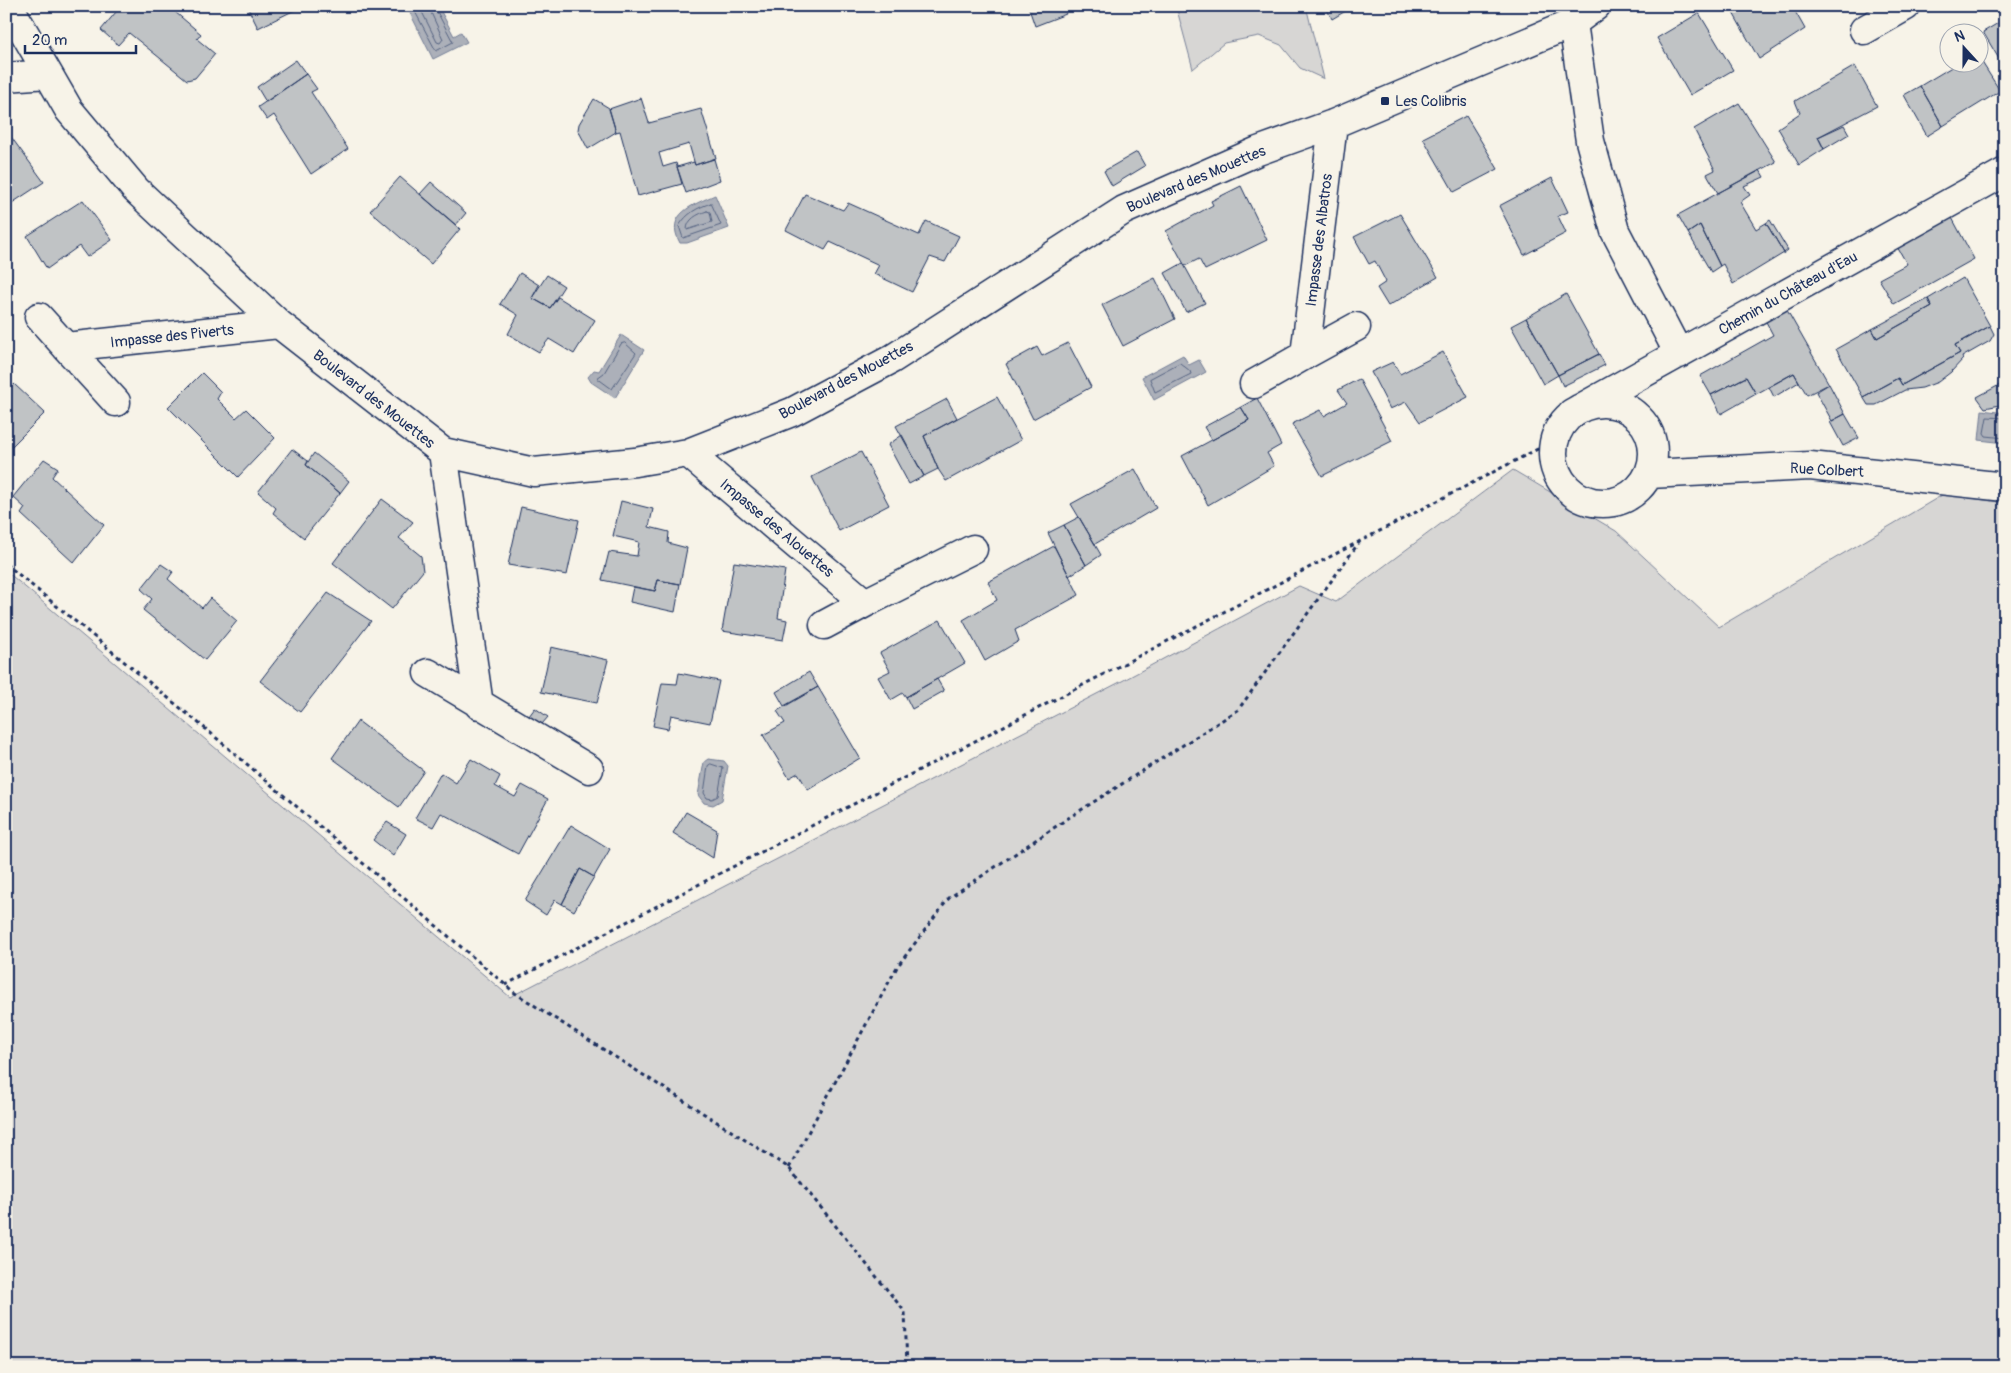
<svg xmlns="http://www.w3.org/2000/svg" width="2011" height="1373" font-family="Pangolin,sans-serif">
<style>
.green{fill:#d7d6d4;stroke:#798299}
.water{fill:#acb0b9;stroke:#727c95}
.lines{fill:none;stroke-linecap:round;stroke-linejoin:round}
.shore{stroke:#556382;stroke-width:1}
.building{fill:#c0c3c5;stroke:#1b2f5e}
.minor-casing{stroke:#1b2f5e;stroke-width:31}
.path{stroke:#1b2f5e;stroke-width:3;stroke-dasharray:4 4;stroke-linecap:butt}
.minor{stroke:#f7f3e8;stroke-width:28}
.poi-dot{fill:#1b2f5e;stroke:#f7f3e8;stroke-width:2}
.labels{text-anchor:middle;stroke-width:5;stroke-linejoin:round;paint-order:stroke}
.poi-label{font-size:15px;fill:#1b2f5e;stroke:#f7f3e8;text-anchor:start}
.street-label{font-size:15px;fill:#1b2f5e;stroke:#f7f3e8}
</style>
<rect width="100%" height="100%" fill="#f7f3e8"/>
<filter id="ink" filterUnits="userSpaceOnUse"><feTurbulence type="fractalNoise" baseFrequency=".02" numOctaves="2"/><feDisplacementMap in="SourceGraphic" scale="10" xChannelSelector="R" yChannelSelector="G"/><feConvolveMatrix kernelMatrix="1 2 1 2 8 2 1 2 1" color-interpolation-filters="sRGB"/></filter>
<g filter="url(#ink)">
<path class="green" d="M1176,6h130l18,73 -24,-11 -19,-23 -22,-9 -35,7 -31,26z
M1513,470l103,61 103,96 225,-133 61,9v864h-1999v-796l504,426 612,-316 177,-95 37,16z"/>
<path class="water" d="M438,6l16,30 7,-4 6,10 -34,17 -26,-52z
M715,195l14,33 -42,15h-7c-16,-29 13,-38 35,-48z
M621,335l23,15 -29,48 -24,-16 -3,-5 6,-7 5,1z
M1183,355l6,10 10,-5 7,12 -52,28 -12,-23z
M1982,410l23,3v30l-26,-3z
M708,759l16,2 4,5 -6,34 -9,5 -9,-2 -6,-8 6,-33z"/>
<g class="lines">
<path class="shore" d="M412,6l24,45 17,-9 -19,-36
M419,6l18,36 3,1 3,-4 -15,-33
M711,203l10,22 -38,13 -4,-12c8,-13 18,-18 32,-23z
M707,211l3,1 2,10 -25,8c0,-11 11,-16 20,-19z
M625,343l11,10 -24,36 -15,-11 7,-5 17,-29z
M1180,363l10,8 1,3 -36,18 -5,-13z
M2005,418l-18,-1 -3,16 2,3 19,2
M711,764l12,4 -5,28 -6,3 -5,-1 -3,-5 4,-27z"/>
</g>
<path class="building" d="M121,6h47l33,28 -4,5 18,15 -20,24 -8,2 -58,-47 -11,12 -17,-15z
M247,6h56l-45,22z
M1028,6h34l4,8 -31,12z
M1325,6h29l-22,13z
M1741,6h51l13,23 -46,30 -27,-48z
M1699,13l34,57 -43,25 -33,-57z
M2005,19v50l-22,-37z
M1978,56l22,35 -57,35 -23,-40 40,-24h18z
M296,60l10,14 -40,28 -9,-15z
M1855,66l22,40 -59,31 6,12 -25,16 -21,-37 22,-15 -5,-12z
M306,74l11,15 -6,3 37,57 -37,25 -37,-59 -7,5 -9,-13z
M1920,86l23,40 -16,10 -23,-41z
M641,98l8,25 52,-14 15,49 -21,7 -6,-21 -30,9 4,14 13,-4 6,21 -44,12 -18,-65 -4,1 -7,-23z
M594,99l15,9 7,24 -28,17 -10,-19 1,-6z
M1739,103l37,59 -58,31 -11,-19 8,-4 -21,-41z
M1466,116l32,53 -44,23 -31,-54z
M1844,125l5,9 -25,15 -6,-12z
M6,130l38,52 -38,25z
M1137,152l8,14 -33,20 -8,-15z
M714,159l6,21 -34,13 -9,-26 17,-5 1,3z
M1760,170l4,7 -20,9 6,9 -10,7 16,27 10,-6 18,30 -51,31 -10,-20 -3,2 -20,-41 -12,8 -10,-18z
M400,177l60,52 -29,35 -61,-53z
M1552,178l16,34 -10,4 8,17 -42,22 -25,-49z
M431,182l35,31 -10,12 -36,-31z
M1241,186l26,54 -62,30 -6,-11 -14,7 -19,-35 47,-26 -2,-4z
M805,194l38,16 5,-7 71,32 7,-14 33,15 -14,26 -15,-5 -18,35 -38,-18 5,-9 -49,-23 -5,8 -39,-20z
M83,200l29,40 -25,17 -8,-11 -32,23 -20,-33z
M1400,214l38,63 -50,29 -11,-18 9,-6 -11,-21 -6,3 -15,-27z
M1950,214l24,45 -80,45 -15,-25 28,-15 -11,-19z
M1770,220l18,30 -4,3 -18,-30z
M1700,225l20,41 -9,6 -23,-39z
M1183,263l22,40 -19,9 -21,-39z
M520,273l19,12 -7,13 18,10 8,-11 37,23 -21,34 -25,-15 -10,13 -31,-18 10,-19 -18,-11z
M547,275l17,11 -14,22 -18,-10z
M1155,278l20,41 -52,27 -21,-41z
M1963,278l27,48 -35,19 5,8 -58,32 -4,-7 -35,19 -27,-48 36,-20 5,9 55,-31 -4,-8z
M1566,294l33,60 -41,21 -32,-57z
M1928,299l4,8 -55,31 -5,-9z
M1784,305l45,79 -22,11 -13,-22 -38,21 -10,-17 -35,18 -11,-19 73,-41 -10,-19z
M1526,318l32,57 -15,9 -32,-58z
M1990,326l4,8 -4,7 -28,16 1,2 -12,13 -13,10 -16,6 -17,2 -29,15h-8l-5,-8 35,-19 4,7 58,-32 -5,-8z
M1068,343l23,44 -58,32 -27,-55 31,-17 5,9z
M1443,352l25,45 -48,25 -14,-20 -16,7 -19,-37 22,-10 7,12z
M1599,354l6,11 -42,21 -5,-11z
M202,373l19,19 -4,7 19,19 10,-9 29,29 -37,39 -70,-70z
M1794,373l5,9 -25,15 -5,-10z
M1746,377l10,17 -35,20 -10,-19z
M1359,379l33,62 -70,35 -30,-52 28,-14 4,6 23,-13 -9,-13z
M2005,382v22l-20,4 -8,-11z
M14,384l31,29 -39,39v-59z
M1829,384l16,30 -13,7 -16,-29z
M997,397l24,43 -75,41 -8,-12 -14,-33z
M1257,398l24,47 -14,8 7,13 -66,39 -26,-49 67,-36 -8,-13z
M947,399l10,19 -33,18 14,33 -14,7 -28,-50z
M1241,407l8,13 -37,20 -8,-13z
M1845,414l14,24 -16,8 -13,-24z
M902,435l22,41 -15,8 -21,-39z
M292,449l16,12 -2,4 34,28 -36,45 -31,-25 3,-5 -18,-16z
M861,452l28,53 -50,26 -27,-54z
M314,453l35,28 -9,12 -34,-28z
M44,459l14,9 -6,9 52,48 -30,38 -53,-49 4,-6 -12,-11z
M1135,469l21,39 -61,36 -24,-40z
M382,499l31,23 -14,16 22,18 2,15 -31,38 -59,-46z
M621,501l32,8 -4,18 20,5 -1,11 19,5 -7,36 -22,-4 -3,11 -53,-11 7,-28 28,4 2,-14 -26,-6z
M521,507l58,13 -12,55 -59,-10z
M1079,517l22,38 -15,10 -22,-40z
M1064,525l22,40 -17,11 -21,-43z
M1054,546l25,49 -64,35 4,11 -34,20 -22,-41 34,-20 -9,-18z
M734,562l51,8 -7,48 9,2 -4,20 -61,-9z
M161,564l12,8 -5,7 34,29 8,-10 27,23 -32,39 -62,-50 9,-11 -11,-10z
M658,580l22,4 -5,28 -45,-10 3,-15 22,4z
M328,593l43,28 -71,91 -40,-31z
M940,620l25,43 -59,34 -3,-4 -12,7 -13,-23 12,-6 -10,-18z
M551,647l57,13 -11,43 -56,-11z
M809,672l9,15 -34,19 -8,-14z
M679,673l40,8 -9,42 -39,-8 -3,14 -15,-3 9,-43 15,1z
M937,679l7,12 -32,18 -6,-12z
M818,687l42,71 -52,32 -10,-17 -9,5 -26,-43 22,-12 -8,-12z
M535,708l13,9 -6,7 -13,-8z
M358,721l66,50 -25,36 -67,-49z
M471,759l29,17 -5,10 20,11 7,-12 26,14 -30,55 -77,-41 -8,14 -18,-9 26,-45 15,10z
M686,812l31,18 -4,28 -40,-25z
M387,822l19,12 -13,22 -20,-16z
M571,825l39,24 -16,28 -14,-8 -18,35 -7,-4 -9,15 -21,-14z
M580,869l14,8 -20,34 -12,-7z"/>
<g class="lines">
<defs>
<path id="minor" d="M9,6l60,104 67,80 143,134 164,128 91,20 101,-10 53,-9 104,-41 100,-53 232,-149 134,-59 75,-27 240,-101 23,-17
M1573,23l17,118 25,90 64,123
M1864,30l42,-24
M6,77l42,-3
M39,317l27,30 213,-23
M66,347l50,55
M1305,355l51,-28
M1254,384l51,-29 28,-231
M1553 453a50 50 0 1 1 100 0a50 50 0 1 1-100 0Z
M1572,413l433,-241
M443,452l36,253
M688,453l177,150 108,-54
M1649,474l161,-8 195,21
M824,625l41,-22
M428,673l161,96"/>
</defs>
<use href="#minor" class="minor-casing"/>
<path class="path" d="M6,564l201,166 308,263 274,175 116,144 2,55
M505,985l1050,-545
M789,1168l108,-201 52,-69 121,-81 168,-107 122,-169"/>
<use href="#minor" class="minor"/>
</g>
</g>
<rect class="poi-dot" x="1380" y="96" width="10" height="10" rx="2.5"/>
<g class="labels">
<g class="poi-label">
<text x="1395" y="106">Les Colibris</text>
</g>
<g class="street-label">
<text transform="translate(1196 179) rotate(-23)" y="5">Boulevard des Mouettes</text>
<text transform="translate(1319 240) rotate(-83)" y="5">Impasse des Albatros</text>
<text transform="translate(1788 293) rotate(-29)" y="5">Chemin du Château d'Eau</text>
<text transform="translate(172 336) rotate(-6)" y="5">Impasse des Piverts</text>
<text transform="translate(846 380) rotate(-28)" y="5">Boulevard des Mouettes</text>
<text transform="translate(374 399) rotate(38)" y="5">Boulevard des Mouettes</text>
<text transform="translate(1827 470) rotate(3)" y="5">Rue Colbert</text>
<text transform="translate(777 528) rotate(40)" y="5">Impasse des Alouettes</text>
</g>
</g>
<rect width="2011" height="1373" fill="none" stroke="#f7f3e8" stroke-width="25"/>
<rect x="12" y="12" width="1986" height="1348" fill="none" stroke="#1b2f5e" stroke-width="2" filter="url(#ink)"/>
<g transform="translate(1964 48) rotate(339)"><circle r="24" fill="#f7f3e8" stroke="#9fa5b1"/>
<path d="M0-4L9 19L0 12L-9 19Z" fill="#1b2f5e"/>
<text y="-8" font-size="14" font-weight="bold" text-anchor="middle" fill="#1b2f5e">N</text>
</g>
<path d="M25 45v8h111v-8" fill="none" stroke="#1b2f5e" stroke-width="2.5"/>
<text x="32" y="45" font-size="15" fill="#1b2f5e" stroke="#f7f3e8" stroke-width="4" paint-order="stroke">20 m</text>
</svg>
